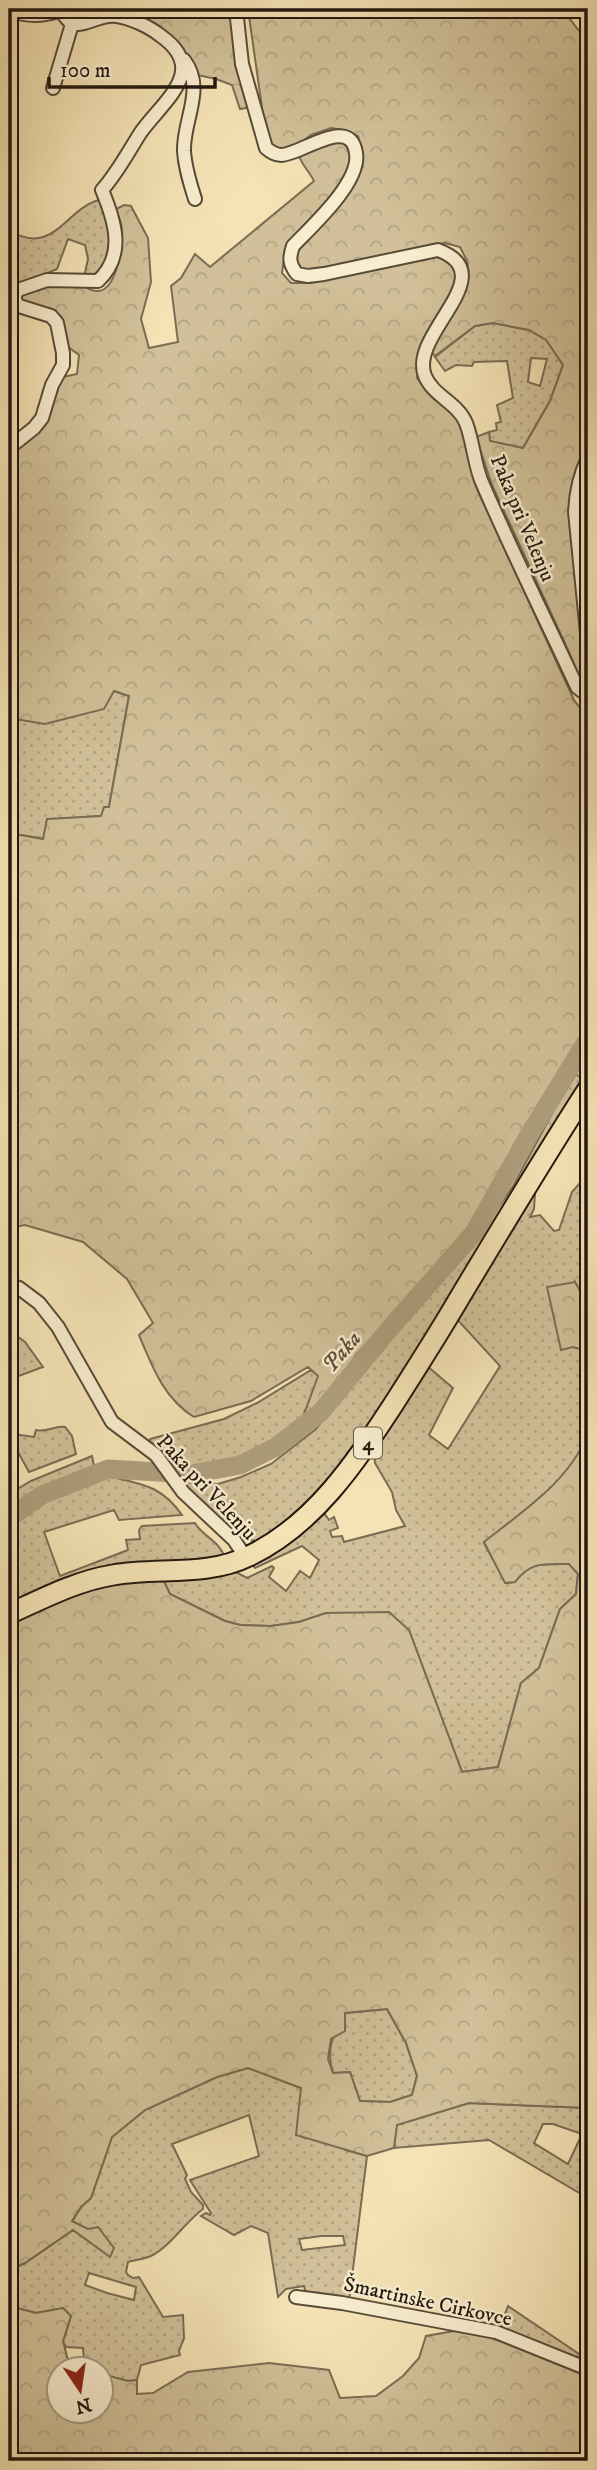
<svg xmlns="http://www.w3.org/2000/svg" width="597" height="2470" font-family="'IM FELL DW Pica',serif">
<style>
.grass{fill:url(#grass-dots);stroke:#7a6c54;stroke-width:2;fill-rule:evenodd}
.forest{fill:url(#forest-crowns);stroke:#7a6c54;stroke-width:2;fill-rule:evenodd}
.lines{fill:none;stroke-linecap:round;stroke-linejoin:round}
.river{stroke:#ae9e7d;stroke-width:19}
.minor-casing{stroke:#584b38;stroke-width:16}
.primary-casing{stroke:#23180f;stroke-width:23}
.minor{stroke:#f8edcf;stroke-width:12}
.primary{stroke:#f5e3b5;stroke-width:19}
.labels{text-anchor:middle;stroke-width:5;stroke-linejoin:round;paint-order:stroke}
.shield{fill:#f8edcf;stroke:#635849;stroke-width:2}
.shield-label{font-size:19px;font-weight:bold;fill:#23180f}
.street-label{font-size:21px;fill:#23180f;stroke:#f8edcf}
.water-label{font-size:23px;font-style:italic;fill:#5b4e3b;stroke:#f8edcf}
</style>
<defs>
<pattern id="grass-dots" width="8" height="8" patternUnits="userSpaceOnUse" patternTransform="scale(1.75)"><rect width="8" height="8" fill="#d1c099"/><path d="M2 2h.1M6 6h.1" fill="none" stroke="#b3a483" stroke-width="1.8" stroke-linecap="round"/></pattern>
<pattern id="forest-crowns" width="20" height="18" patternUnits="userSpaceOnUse" patternTransform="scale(1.75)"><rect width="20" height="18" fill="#d1c099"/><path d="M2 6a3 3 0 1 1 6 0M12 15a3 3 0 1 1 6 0" fill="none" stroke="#b3a483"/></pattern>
</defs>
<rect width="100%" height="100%" fill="#f5e3b5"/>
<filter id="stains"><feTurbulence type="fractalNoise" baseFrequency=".00286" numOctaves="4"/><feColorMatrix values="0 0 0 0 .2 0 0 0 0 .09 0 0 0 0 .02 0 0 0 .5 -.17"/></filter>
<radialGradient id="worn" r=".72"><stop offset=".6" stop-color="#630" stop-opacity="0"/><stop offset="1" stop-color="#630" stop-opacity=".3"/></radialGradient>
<path class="grass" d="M99,200c12,10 15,47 10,61 -2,5 -6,10 -9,15l-16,1 4,-18 -3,-14 -17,-6 -11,30 -33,14 -15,2v-55c44,28 56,-21 90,-30z
M493,323l36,7 18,10 16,25 -13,36 -27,47 -33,-7 -1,-9 8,-2 -1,-7 5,-1 -4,-17 16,-7 -6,-37 -33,1 -2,4 -16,-1 -11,6 -10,-14 40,-31zM531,358l16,1 -7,27 -12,-4z
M114,691l15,5 -20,111 -8,9 -54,4 -3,19 -35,-6v-115l36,5z
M574,1073l12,8 -222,359 -75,83 -28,18 -20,-1 -61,-58 38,2 23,-7 30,-13 45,-35 66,-86 94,-103 37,-54z
M588,1174v131l-13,-23 -2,65 15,3c0,25 4,60 0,83 -6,40 -74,84 -104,110l22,40 9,-1c16,-21 29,-18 54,-18l9,9 -2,21 -16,15 -21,59 -18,15 -23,84 -36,5 -53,-142 -83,-17 -27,9 -28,4 -31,-1 -15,-4 -55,-27 -9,-19 71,-5 15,8 25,-12 2,2 -5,9 17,14 14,-20 10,7 9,-18 -17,-14 -47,22 -3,-4 70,-54 7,10 5,-3 4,11 -8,3 2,6 10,-1 2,6 61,-16 -9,-16 -4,-18 -17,-29 -1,-12 52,-86 27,23 -24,47 19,14 52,-83 -46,-50 78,-124 3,2 -1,15 -4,8 10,-2 14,16 5,-1 13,-38z
M9,1330l16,12 18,25 -27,10 -7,-4z
M311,1370l8,6 -16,41 -18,18 -43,23 -29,6 -42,4 -13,-20 -8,-5v-4l74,-20 33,-16z
M9,1422l6,2 -2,10 21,3 2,-7c10,3 19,-5 29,-3l7,9 4,18 -47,18 -11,-20 -7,3 -2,-3z
M92,1456l2,10 -42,17 -43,27v-16l22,-13z
M108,1476c33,8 53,9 74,39l-63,5 -5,-10 -70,22 16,44 68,-26 -2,-10 14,-1 -1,-9 3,-4 53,-3c7,13 25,18 30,35l-216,43v-79l37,-24z
M387,2009l19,34 11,33 -5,19 -22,7 -30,-1 -10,-29 -17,1c-8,-24 1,-40 12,-60z
M248,2068l53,20 44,62 22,6 -18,145 -43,-6 -2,-9 -18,3 -8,8 -10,-64 -17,-7 -17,9 -33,-19 5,-3 4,2 1,-2 -21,-33 69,-24 -10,-41 -77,29 15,31 -2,4 6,13 12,13v4c-19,14 -32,37 -52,47 -7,3 -16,4 -23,6l-2,10 2,3 5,3 6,-1 24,40 20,-2 1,23 -5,13 1,4 -39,10 -4,15 -9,1 -25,-6 -1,-7h-7l-11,-8 -1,-12 -17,-1 -3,-5 8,-26 -8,-8 -27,5 -27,-7v-36l16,-7 48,-33 37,26 -22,-27 -16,-7 9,-15 10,-9 21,-61 33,-27 72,-33zM321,2236h22l2,9 -43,5 -3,-11zM89,2273l47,14 -2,13 -27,-7 -22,-8z
M469,2103l119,5v90l-99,-58 -95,8 2,-23zM543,2124h10l29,10 -14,30 -34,-21z
M508,2306l80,54v6l-89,-36z"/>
<path class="forest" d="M134,9h99l19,98 -12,2 -8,-24 -16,-6 -19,-4c-14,-33 -31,-43 -63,-58z
M248,9h314l25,32 1,411 -8,13 -2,125 9,94 -5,1 -13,-33 -77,-167 -16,-48 13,-5 1,9 33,7 27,-47 13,-36 -17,-25 -17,-10 -36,-7 -18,3 -40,30 -5,-5c13,-21 42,-59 38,-84 0,-7 -5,-13 -8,-20l-15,-4 -140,30 -14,-12c23,-40 86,-73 67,-125l-15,-6 -12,-2 -20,7 -18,14 -17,3 -9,-9z
M337,140c10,4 18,14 15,25 -4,19 -48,59 -61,77 -6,10 -8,20 -9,31l9,10h20l106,-26 24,-1 12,6 4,20 -36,69 -4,27 6,8 13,7 24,25 17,71 97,211 10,13 4,-1v316l-46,74 -44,84 -27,40 -24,31 -90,97 -47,65 -7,-2 15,-41 -10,-9 -57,34 -57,16c-30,-18 -42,-51 -55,-82l14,-12 -26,-44 -44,-37 -58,-17 -16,3v-395l34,6 4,-20 54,-3 3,-9h5l20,-111 -15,-5 -10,18 -59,15 -36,-6v-227l8,-11 -8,-16 7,-18 33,-44 14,-25 14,-3 2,-19 -11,-8 -7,-31 -37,-12 -3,-5v-7c13,-7 44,-10 59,-7 5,1 10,6 16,6 22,2 28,-52 25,-67 -1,-5 -4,-10 -5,-15l8,-4 7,1 17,32 3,44 -10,37 8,29 29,-6 -7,-56 10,-8 14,-24 15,13 104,-86c-5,-10 -12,-16 -15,-25z
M588,500v105l-9,-102z
M575,1282l13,23 -1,46 -14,-4 -12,3 -14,-63z
M588,1433v318l-6,17 6,24v316l-119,-5 -72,22 -3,23 -27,8 -71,-21 5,-47 -53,-20 -31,9 -72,33 -33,27 -21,61 -10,9 -9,14 16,8 10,-2 16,21 -4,9 -37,-27 -48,33 -16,7v-650l64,-28 88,-17 9,19 55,27 15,4 31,1 28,-4 27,-9 63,-1 20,18 53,142 36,-5 23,-84 18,-15 21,-59 16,-15 2,-20 -9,-10c-25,0 -38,-3 -54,18l-10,1 -21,-41c39,-31 86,-61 104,-109zM387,2009l19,34 11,33 -5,19 -22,7 -30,-1 -10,-29 -17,1 -5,-14 3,-20 14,-8v-18z
M9,2306l27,7 27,-5 8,8 -8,25 5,19h16l11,8h-35v42h42v-36l26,7 9,-1v14l16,-1 35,-21 81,-9 60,7 11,28 36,-2 27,-20 16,-18 7,-22 28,-5 39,3 95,39v88h-579z"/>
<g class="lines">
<path class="river" d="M9,1518l33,-23 66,-26 84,5 48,-9 36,-18 44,-34 71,-86 83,-94 55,-98 59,-96"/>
<defs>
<path id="minor" d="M236,9l6,55 24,84c5,4 9,7 15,7 20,0 69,-41 75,-2 5,29 -44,73 -63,93 -4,12 -4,18 4,28l11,2 16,-2 114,-24c67,25 -30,84 -13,126 8,20 33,27 41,47 7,18 8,39 15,57 30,70 64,138 96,207l5,4h6
M9,10c19,7 36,7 55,-1
M184,60c22,29 -1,59 0,91 1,17 6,32 11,48
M53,88l19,-64
M9,448l25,-20 8,-10 10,-33 11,-20v-12l-6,-30 -6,-7 -32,-10 -4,-5v-6l3,-5 29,-10 51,1c28,-26 17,-60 4,-91 16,-18 26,-38 39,-58 23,-32 68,-62 20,-96 -11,-9 -30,-18 -44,-20 -24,-4 -41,24 -56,-6
M588,458c-9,18 -12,35 -13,54l13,131
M9,1285l10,3 20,15 19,24 54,95 44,33 27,37 51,48 12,18
M296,2297l46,6 154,29 92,37"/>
<path id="primary" d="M9,1614c33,-15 67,-33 104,-39 44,-8 94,2 136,-19 65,-31 106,-93 144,-151 23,-36 46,-72 67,-108 42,-70 84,-140 128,-208"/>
</defs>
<use href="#minor" class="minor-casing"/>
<use href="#primary" class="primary-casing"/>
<use href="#minor" class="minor"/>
<use href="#primary" class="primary"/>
</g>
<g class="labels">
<rect class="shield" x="354" y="1427.5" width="28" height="31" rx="5"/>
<g class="shield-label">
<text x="368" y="1450">4</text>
</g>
<g class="street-label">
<text transform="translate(523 518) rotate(67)" y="7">Paka pri Velenju</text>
<text transform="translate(207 1487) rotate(47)" y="7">Paka pri Velenju</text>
<text transform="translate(428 2301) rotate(12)" y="7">Šmartinske Cirkovce</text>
</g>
<g class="water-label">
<text transform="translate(341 1351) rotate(-49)" y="8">Paka</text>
</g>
</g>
<rect width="597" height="2470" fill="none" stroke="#f5e3b5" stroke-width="35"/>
<rect x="10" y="10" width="576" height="2449" fill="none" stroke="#23180f" stroke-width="3.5"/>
<rect x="18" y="18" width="562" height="2435" fill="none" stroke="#23180f" stroke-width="2"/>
<g transform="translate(80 2390) rotate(167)"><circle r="33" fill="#f8edcf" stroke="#a39882" stroke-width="2"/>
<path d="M0-5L12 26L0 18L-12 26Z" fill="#8f2418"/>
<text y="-10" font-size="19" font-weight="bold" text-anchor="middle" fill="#23180f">N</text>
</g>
<path d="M49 77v10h166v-10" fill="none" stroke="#23180f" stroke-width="3.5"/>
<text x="60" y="77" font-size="21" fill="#23180f" stroke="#f8edcf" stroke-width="5" paint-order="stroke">100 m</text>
<rect width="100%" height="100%" filter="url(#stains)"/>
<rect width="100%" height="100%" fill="url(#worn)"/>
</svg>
